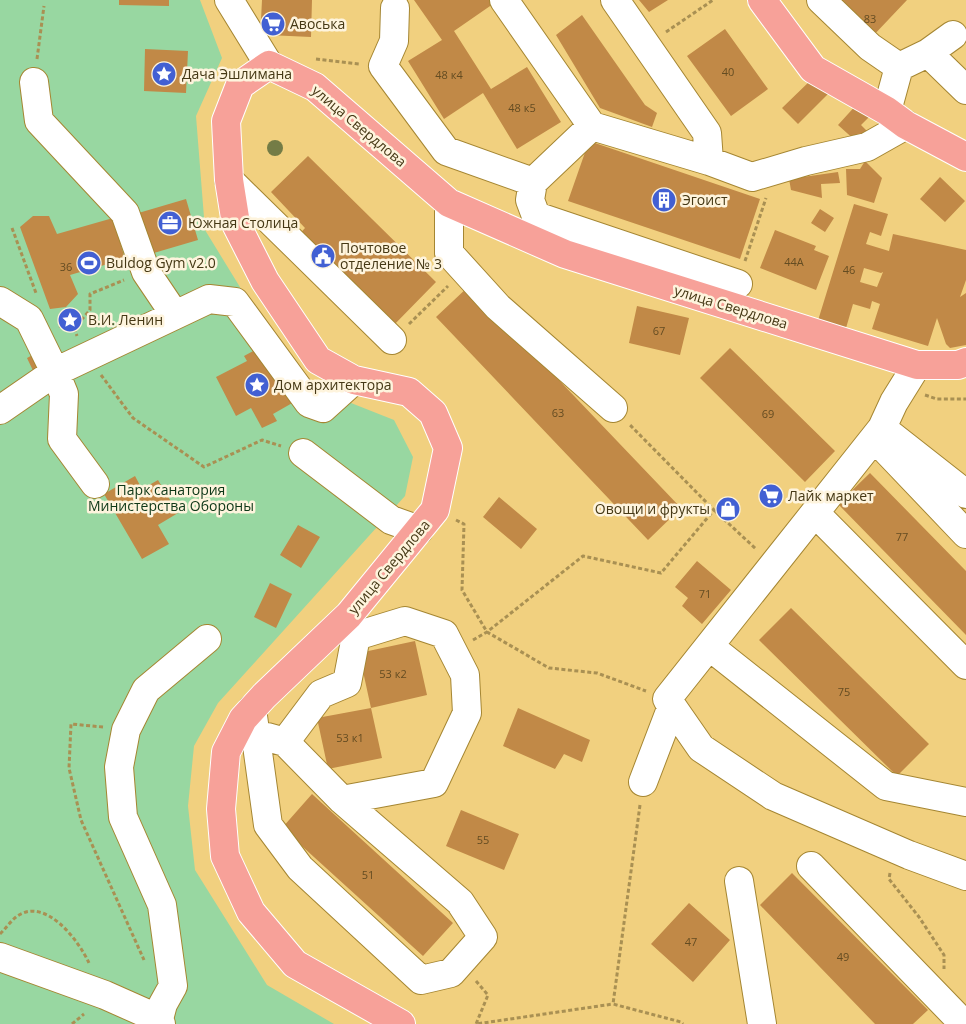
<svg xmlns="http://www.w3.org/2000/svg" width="966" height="1024" font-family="'Open Sans',sans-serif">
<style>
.green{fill:#98d7a1}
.building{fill:#c18947;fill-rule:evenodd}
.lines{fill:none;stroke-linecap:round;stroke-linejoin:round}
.minor-casing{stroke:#a58632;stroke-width:30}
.major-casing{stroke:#fff;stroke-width:30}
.path{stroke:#a99053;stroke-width:3;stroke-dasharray:4 2.5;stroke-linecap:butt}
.minor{stroke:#fff;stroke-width:28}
.major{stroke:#f7a199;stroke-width:28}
.tree{fill:#747c46}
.labels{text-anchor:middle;stroke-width:5;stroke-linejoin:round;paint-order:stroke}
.number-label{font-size:11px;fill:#644c22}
.poi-label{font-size:14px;fill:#453815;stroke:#fef4dd;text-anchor:start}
.street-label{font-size:14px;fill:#453815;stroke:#fef4dd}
.park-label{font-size:14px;fill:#0d3717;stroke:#fef4dd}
</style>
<rect width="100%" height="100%" fill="#f1d07f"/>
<path class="green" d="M0,0h200l22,58 -26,58 9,114 93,152 96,38 19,37 -8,39 -187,207 -24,43 -6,60 7,64 72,115 67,39h-334z"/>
<path class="building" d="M119,0h50v6l-50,-1z
M262,0h50l-1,37 -43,-2 -7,-15z
M414,0h76l3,4 -39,27 37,58 36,-22 34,55 -44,27 -34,-56 -39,26 -36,-58 34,-21z
M639,0h29l-19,12z
M830,0h77l-36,38z
M582,15l63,90 12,8 -5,14 -52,-19 -44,-73z
M725,29l43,60 -37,27 -44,-60z
M145,49l43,2 -2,42 -42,-2z
M813,78l15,16 -30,30 -16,-16z
M858,103l13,12 -10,10 6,6 -10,11 -19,-17z
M589,141l171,58 -20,60 -172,-58z
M308,156l128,126 -46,47 -95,-90 10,-11 -34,-36z
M865,161l17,17 -8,25 -27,-8 -1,-26h14z
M838,172l2,11 -19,1 1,14 -31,-8 -2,-11z
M940,177l25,24 -20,21 -25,-23z
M186,199l12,41 -51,15 -12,-41z
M854,204l34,10 -7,22 -11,-4 -4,12 23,7 4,-17 73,16v30l-6,17 6,-4v52l-16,3 -4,-4 -9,-26 -9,28 -56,-17 8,-25 -8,-3 -2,8 -17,-5 -9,31 -28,-8zM864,268l17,5 2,-1 -6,15 -17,-5z
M820,209l14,9 -9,14 -14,-9z
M33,216h16l8,18 56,-16 12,41 -55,16 8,19 -12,13 -16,2 -30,-82z
M775,230l41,16 -2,4 15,6 -13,34 -56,-22z
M469,286l212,222 -33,32 -212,-223z
M637,306l52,12 -9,37 -51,-12z
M264,345l30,57 -21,12 4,7 -15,7 -11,-20 -15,8 -20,-39 31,-16 -3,-5z
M730,348l105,103 -30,31 -105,-104z
M40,351l-3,28 -10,-21z
M870,473l96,98v64l-128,-131z
M135,476l7,13 16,-9 20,33 -20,12 11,19 -27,15 -38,-65z
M499,497l38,32 -16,20 -38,-32z
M298,525l22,12 -19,31 -21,-13z
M697,561l34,29 -29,34 -20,-18 6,-8 -13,-11z
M270,583l22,11 -16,34 -22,-11z
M791,608l138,136 -32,32 -138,-136z
M415,641l12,54 -56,13 -12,-55z
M371,708l11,50 -54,11 -11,-51z
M518,708l72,32 -8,22 -18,-8 -9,15 -52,-23z
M312,794l141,129 -30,33 -141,-128z
M461,810l58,24 -15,36 -58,-24z
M792,873l136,137 -15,14h-38l-115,-119z
M689,903l41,37 -37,42 -42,-38z"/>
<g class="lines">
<defs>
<path id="minor" d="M229,0l40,65
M504,0l88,126 117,35 43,16 54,-16 61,-14 39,-22
M615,0l92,133 2,28
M821,0l49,47 29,20 -12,44
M395,8l-1,33 -11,25 63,85 87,31 59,-56
M928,53l25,-18
M899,67l29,-14 38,37
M34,82l5,39 86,92 21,59 29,43
M229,180l163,160
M533,182l-3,18 6,16 202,68
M449,203v50l49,54 115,101
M0,301l29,18 26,53 9,22 -2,45 33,45
M917,365l-23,37 -12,26 -215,271 34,49 72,48 136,59 57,21
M0,410l55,-38 154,-73 26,3 74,101 14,5 31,-28
M882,428l3,21 81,85
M887,432l79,62
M303,453l88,67 28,10
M815,513l151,152
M709,646l177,140 80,16
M252,709l16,116 32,43 121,112 30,-7 32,-36 -23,-35 -118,-102 -57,-58
M267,737l18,5 36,-48 26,-11 9,-47 49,-15 39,13 21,41 2,38 -33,70 -92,17
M643,782l29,-76
M811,866l152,157 -1,1
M739,881l23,143
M0,957l105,38 54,24 2,5
M159,1019l4,-15 10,-18 -11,-81 -39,-88 -4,-50 7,-37 20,-40 61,-51"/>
<path id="major" d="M762,0l51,69 74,42 19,14 60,32
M401,1024l-106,-60 -44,-52 -26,-56 -4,-47 5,-57 17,-33 21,-23 85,-81 86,-105 13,-62 -15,-35 -24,-21 -55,-12 -36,-20 -53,-79 -29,-57 -7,-44 -3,-59 14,-36 29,-20 46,22 134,116 116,51 352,111h41l8,-3"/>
</defs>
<use href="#minor" class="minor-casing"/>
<use href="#major" class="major-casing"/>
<path class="path" d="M666,32l47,-32
M37,59l7,-53
M316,59l43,5
M12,228l24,65
M745,261l21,-63
M409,324l39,-38
M59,326l15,2 16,-18v-16l34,-14
M74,328l3,8
M101,375l32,43 71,49 58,-27 19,6
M925,395l12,4h29
M714,510l42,39
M456,520l8,4 -2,66 25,42 62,36 48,5 49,18
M473,640l14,-8 96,-76 78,17 53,-63 -84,-85
M103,727l-32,-3 -2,44 12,52 63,140
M640,805l-27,199 68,18 2,2
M890,873l-1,6 30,38 25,38v14
M0,934c6,-6 11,-13 16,-17 29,-22 63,24 73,46
M476,981l12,14 -12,29 137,-20
M72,1024l12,-10"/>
<use href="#minor" class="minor"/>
<use href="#major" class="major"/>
</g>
<circle class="tree" cx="275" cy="148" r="8"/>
<defs>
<symbol id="supermarket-disc" viewBox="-11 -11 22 22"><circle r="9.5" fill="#4260d3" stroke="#fef4dd"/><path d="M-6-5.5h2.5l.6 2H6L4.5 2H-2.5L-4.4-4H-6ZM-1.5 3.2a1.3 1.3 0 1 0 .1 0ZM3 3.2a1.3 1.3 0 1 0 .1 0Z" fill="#fff"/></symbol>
<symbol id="sight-disc" viewBox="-11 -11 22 22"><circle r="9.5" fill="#4260d3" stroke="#fef4dd"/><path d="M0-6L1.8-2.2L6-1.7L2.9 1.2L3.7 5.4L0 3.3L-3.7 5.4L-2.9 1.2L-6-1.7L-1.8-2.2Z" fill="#fff"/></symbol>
<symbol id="building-disc" viewBox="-11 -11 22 22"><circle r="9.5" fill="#4260d3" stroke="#fef4dd"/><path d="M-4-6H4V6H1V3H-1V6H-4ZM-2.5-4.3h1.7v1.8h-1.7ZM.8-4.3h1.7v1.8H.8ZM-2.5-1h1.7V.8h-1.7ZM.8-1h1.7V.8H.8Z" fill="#fff"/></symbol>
<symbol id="office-disc" viewBox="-11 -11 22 22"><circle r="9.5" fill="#4260d3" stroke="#fef4dd"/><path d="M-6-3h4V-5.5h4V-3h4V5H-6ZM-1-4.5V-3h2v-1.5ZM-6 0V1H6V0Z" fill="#fff"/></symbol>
<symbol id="civic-disc" viewBox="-11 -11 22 22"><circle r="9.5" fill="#4260d3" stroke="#fef4dd"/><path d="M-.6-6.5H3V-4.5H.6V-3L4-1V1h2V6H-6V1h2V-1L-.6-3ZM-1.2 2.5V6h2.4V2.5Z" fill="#fff"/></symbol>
<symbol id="stadium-disc" viewBox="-11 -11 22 22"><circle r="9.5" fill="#4260d3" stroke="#fef4dd"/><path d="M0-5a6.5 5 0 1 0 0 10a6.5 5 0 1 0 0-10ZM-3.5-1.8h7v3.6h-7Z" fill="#fff"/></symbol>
<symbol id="shop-disc" viewBox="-11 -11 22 22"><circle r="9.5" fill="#4260d3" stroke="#fef4dd"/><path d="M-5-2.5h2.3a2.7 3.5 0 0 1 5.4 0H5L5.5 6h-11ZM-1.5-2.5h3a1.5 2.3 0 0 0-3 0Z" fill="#fff"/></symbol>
</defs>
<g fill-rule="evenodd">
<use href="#supermarket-disc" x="259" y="10" width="28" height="28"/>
<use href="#sight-disc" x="150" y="60" width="28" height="28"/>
<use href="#building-disc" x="650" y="186" width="28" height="28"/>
<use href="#office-disc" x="156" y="209" width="28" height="28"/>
<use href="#civic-disc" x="309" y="242" width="28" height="28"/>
<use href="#stadium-disc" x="75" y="249" width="28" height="28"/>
<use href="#sight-disc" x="56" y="306" width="28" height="28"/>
<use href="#sight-disc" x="243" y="371" width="28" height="28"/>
<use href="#supermarket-disc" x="757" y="482" width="28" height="28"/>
<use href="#shop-disc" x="714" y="495" width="28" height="28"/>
</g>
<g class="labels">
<g class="number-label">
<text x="870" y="23">83</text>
<text x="728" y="76">40</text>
<text x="449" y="79">48 к4</text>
<text x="522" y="112">48 к5</text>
<text x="794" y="266">44А</text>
<text x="66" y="271">36</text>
<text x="849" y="274">46</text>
<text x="659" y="335">67</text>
<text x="558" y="417">63</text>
<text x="768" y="418">69</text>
<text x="902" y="541">77</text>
<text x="705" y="598">71</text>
<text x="393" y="678">53 к2</text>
<text x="844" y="696">75</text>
<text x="350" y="742">53 к1</text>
<text x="483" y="844">55</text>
<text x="368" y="879">51</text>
<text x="691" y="946">47</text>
<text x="843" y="961">49</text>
</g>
<g class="poi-label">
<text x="290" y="29">Авоська</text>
<text x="182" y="79">Дача Эшлимана</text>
<text x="682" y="205">Эгоист</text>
<text x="188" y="228">Южная Столица</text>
<text x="340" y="253">Почтовое<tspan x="340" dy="16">отделение № 3</tspan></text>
<text x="106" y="268">Buldog Gym v2.0</text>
<text x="88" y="325">В.И. Ленин</text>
<text x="274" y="390">Дом архитектора</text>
<text x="788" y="501">Лайк маркет</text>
<text x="710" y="514" text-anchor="end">Овощи и фрукты</text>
</g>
<g class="street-label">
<text transform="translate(359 126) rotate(40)" y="5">улица Свердлова</text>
<text transform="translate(731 307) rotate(17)" y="5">улица Свердлова</text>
<text transform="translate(389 567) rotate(-50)" y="5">улица Свердлова</text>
</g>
<g class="park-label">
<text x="171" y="495">Парк санатория<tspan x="171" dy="16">Министерства Обороны</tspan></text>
</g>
</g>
</svg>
